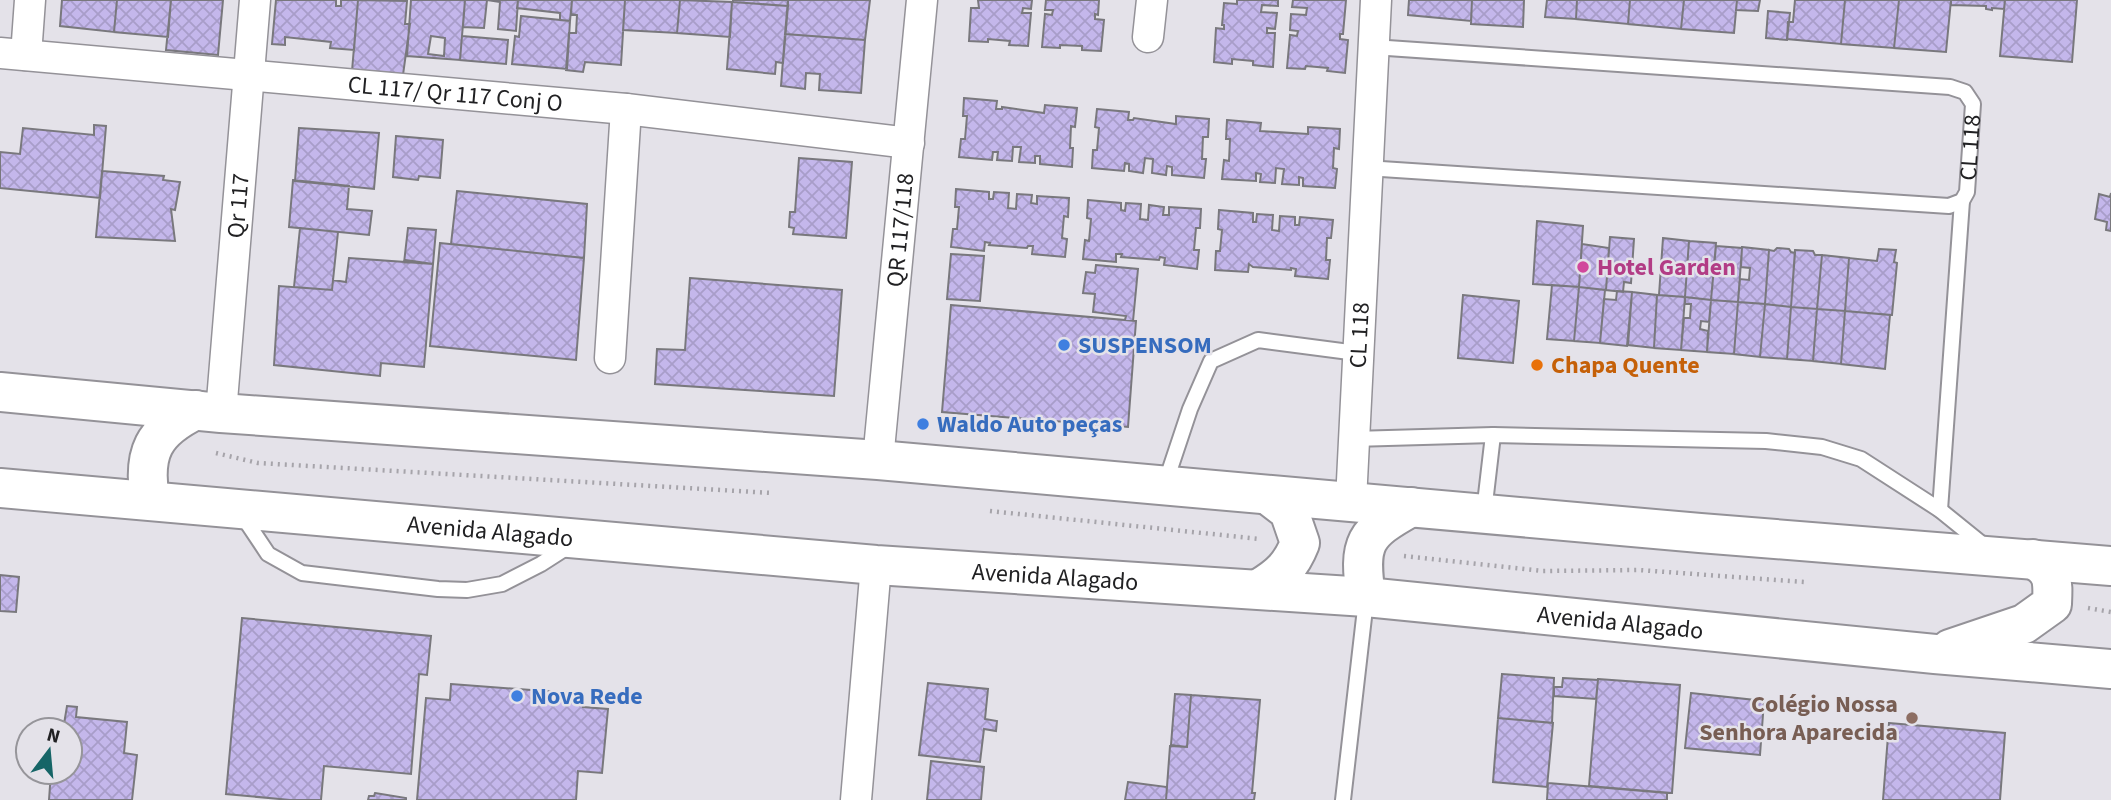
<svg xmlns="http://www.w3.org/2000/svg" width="2111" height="800" font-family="'Source Sans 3',sans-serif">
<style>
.building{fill:url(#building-cross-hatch);stroke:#79787d;stroke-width:2;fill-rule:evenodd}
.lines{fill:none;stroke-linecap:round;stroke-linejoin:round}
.service-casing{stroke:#949298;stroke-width:18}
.minor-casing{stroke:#949298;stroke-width:33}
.secondary-casing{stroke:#949298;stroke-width:42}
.path{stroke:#a6a4aa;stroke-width:4.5;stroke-dasharray:2 5;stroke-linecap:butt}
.service{stroke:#fff;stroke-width:14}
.minor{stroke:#fff;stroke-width:30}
.secondary{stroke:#fff;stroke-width:38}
.hotel-dot{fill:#d1479c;stroke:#e4e2e9;stroke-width:2.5}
.shop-dot{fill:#3f7fe0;stroke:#e4e2e9;stroke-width:2.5}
.food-dot{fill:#e8710a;stroke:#e4e2e9;stroke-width:2.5}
.education-dot{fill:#8d6e63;stroke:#e4e2e9;stroke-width:2.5}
.labels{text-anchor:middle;stroke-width:5;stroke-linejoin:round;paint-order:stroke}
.street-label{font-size:24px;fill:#212123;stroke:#e4e2e9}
.hotel-label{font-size:24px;font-weight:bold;fill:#b23c85;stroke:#e4e2e9;text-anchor:start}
.shop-label{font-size:24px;font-weight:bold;fill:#366cbe;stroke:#e4e2e9;text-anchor:start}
.food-label{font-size:24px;font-weight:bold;fill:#c56008;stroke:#e4e2e9;text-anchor:start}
.education-label{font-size:24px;font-weight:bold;fill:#785e54;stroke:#e4e2e9;text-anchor:end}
</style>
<defs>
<pattern id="building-cross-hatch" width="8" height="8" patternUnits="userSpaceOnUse" patternTransform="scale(1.75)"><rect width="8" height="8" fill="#c4b7eb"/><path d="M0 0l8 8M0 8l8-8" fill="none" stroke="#a89dc9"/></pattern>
</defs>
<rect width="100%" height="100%" fill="#e4e2e9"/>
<path class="building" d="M62,0h55l-3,32 -54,-6z
M117,0h54l-3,37 -54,-5z
M171,0h52l-5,55 -52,-5z
M276,0h60v6h5v-6h17l-4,50 -24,-2 1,-6 -46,-5v8l-13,-1z
M358,0l49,1 -2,23h5l-7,51 -51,-4z
M411,0h54l-5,60 -53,-4zM431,36l14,2 -1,18 -16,-2z
M465,0h53l-2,31 -18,-2 2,-27 -13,-2 -3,28 -21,-1z
M518,0h54l-2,21 -10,-1v-7l-43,-5z
M572,0h53l-4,65 -36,-3 -2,10 -17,-2 3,-37h7l1,-18 -6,-1z
M625,0h55l-3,33 -54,-3z
M680,0l52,2 -2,35 -53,-4z
M733,0h55v6l-55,-4z
M788,0h82l-5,40 -80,-6z
M978,0h54l-1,9 -8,-1 -1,5h9l-3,33 -19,-1 1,-4 -22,-2v3l-19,-1 2,-33h8z
M1046,0h53l-1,15 -3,-1v5l9,1 -3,31 -19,-1v-4l-22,-1v3l-18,-1 3,-33 7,1 1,-5h-8z
M1237,0h41v6l-16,-1 -1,7 16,1 -2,16 -8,-1v5h8l-2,34 -20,-2v-4l-21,-2v5l-18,-2 2,-34 8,1v-4h-2l2,-22 13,1z
M1293,0h53l-3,34h-3v5l8,1 -3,33 -18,-2 1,-3 -22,-2 -1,3 -18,-1 3,-33 7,1 1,-5 -8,-1 1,-16 15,1 1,-7 -15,-1z
M1409,0h63l-1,21 -63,-6z
M1472,0h52l-1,27 -52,-3z
M1547,0h30l-1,19 -31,-2z
M1577,0h53l-2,24 -52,-5z
M1630,0h54l-3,29 -53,-5z
M1684,0h53l-3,33 -53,-4z
M1737,0h23l-2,11 -22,-1z
M1795,0h50l-4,44 -54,-5 1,-17h5z
M1845,0h54l-5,48 -53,-4z
M1899,0h52l-5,52 -52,-4z
M1951,0h54l-1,9 -12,-1v2l-6,-1v-3l-35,-1z
M2005,0h72l-5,62 -72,-6z
M732,2l56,4 -5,57 -7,-1 -1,12 -48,-5z
M1768,11l22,2 -3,27 -21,-2z
M521,16l49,5 -3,48 -55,-5 3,-28 4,1z
M785,34l80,6 -4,53 -42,-3 1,-16 -14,-1 -1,16 -24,-3z
M462,36l46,4 -2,24 -46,-4z
M964,98l33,3 -1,8h6v-2l42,6 1,-8 32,3 -2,19 -4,-1 -1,22h3l-1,19 -32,-3v-8h-5v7l-16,-1 2,-15h-8l-1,14 -15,-1 1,-8h-5l-1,8 -33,-3 2,-18h4l2,-23h-4z
M1097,109l32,3 -1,8h5l1,-2 42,6v-8l33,3 -1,18h-5l-1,22h4l-2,19 -32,-3v-8l-5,-1 -1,9 -14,-2 1,-14 -8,-1 -2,15 -14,-2v-7l-4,-1 -1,8 -32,-3 1,-18h4l2,-22 -4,-1z
M1227,120l34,3 -1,8 48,3v-7l32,2 -1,20 -5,-1 -1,20 4,1 -2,19 -32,-2v-8l-4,-1v8l-17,-1 2,-15 -8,-1 -1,15 -15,-1 1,-8 -5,-1v8l-34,-2 2,-19 5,1 1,-22h-4z
M94,125l12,1 -6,72 -100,-10v-36l20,2 3,-26 71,7z
M299,128l80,5 -5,56 -79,-8z
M396,136l47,4 -3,38 -21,-2 -1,4 -25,-3z
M799,158l53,4 -6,76 -53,-4 1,-6 -5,-1 1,-15h5z
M102,171l62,5 -1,4 17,2 -5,28 -4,-1 4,32 -79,-4z
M293,180l56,6 -2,23 25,2 -3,24 -80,-8z
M956,189l33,3v7h4l1,-7 15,1 -1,15 8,1 1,-15 15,1 -1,8 6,1v-8l32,2 -1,19 -4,-1 -2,22 5,1 -2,18 -33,-3 1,-8h-5l-1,2 -38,-3 1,-2 -5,-1 -1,9 -33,-4 2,-18h4l2,-22h-4z
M457,191l130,13 -3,54 -133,-14z
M2111,193v38l-5,-1 1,-8 -12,-3 4,-25 11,3z
M1088,200l33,3v7l4,1 1,-8 15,1 -1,15 8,1 1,-15 15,2 -1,8h6v-8l32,2 -1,19h-4l-2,22h5l-2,19 -33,-4 1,-7 -5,-1 -1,3 -38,-3 1,-3h-6v8l-33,-3 2,-19 4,1 2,-22 -4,-1z
M1219,210l34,3v9h3l1,-8 16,1 -1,15 7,1 1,-15 15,1v8h4l1,-8 33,3 -2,18h-4l-1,22h4l-2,19 -33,-3 1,-7 -5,-1v2l-38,-3 -4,-3 -1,8 -33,-2 1,-19h4l2,-21 -4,-1z
M1537,221l46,5 -4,61 -46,-3z
M300,228l38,4 -6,58 -38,-3z
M408,228l28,2 -3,34 -27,-4 -2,3z
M1610,237l24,2 -3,44 -7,-1 -1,10 -17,-2z
M1663,238l26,3 -4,56 -26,-2z
M1689,241l27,2 -5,57 -26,-3z
M440,243l144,15 -8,102 -146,-14z
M1582,244l27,4 -3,42 -27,-3z
M1716,246l26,2 -4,54 -27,-2z
M1742,247l27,3 -4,54 -27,-2 2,-23 9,1 1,-12 -9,-1z
M1777,248l12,1 2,3 4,1 -4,54 -26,-3 4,-54 5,1z
M1879,249l17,1 -2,12 3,1 -5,52 -47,-4 4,-53 28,3z
M1795,250l18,1 2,4h7l-5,54 -26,-2z
M951,254l33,2 -4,45 -33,-2z
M1822,255l27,3 -4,53 -28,-2z
M349,258l84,6 -9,103 -43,-4 -1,13 -106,-11 5,-79 53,4 1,-10 13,2z
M1096,265l42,4 -5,52 -8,-1 1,-4 -33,-4 2,-18 -12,-1 3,-21 9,1z
M690,278l152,12 -8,106 -179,-12 2,-35 28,1z
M1552,285l27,2 -5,54 -27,-2z
M1579,287l26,3 -5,53 -26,-2z
M1617,291l15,1 -5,54 -27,-3 4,-44 12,1z
M1632,292l25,3 -3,53 -26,-3z
M1463,295l56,6 -6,62 -55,-5z
M1657,295l28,2 -4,53 -27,-2z
M1685,297l26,3 -2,22 -8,-1 -1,8 8,2 -1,21 -26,-2 3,-32h6l1,-14h-6z
M1711,300l27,2 -4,52 -27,-2z
M1738,302l27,2 -5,53 -26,-3z
M1765,304l26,3 -4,52 -27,-2z
M951,305l185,16 -8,106 -186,-15z
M1791,307l26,2 -4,52 -26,-2z
M1817,309l28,2 -4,53 -28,-3z
M1845,311l45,4 -5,54 -44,-5z
M0,575l19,2 -3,35 -16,-1z
M242,618l189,18 -4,39 -8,-1 -8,100 -87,-8 -3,34h-31l-64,-6z
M1502,674l52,4 -2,45 -54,-5z
M1563,678l35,2 -2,19 -42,-3v-9h8z
M1598,679l82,6 -8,108 -83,-7z
M928,683l60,6 -3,30 12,2 -1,10 -12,-2 -4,33 -61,-7z
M451,684l133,10 -1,13 25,2 -6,64 -24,-2 -2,29h-159l9,-102 24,2z
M1691,693l73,8 -4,54 -75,-7z
M1175,694l16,1 -4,52 -16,-2z
M1191,695l69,5 -8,93h3l-1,7h-88l4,-54 17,1z
M67,706l10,1 -1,10 51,5 -3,31 13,2 -5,45h-83l2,-28h19v-42h-7z
M1498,718l55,5 -6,64 -54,-5z
M1889,723l116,10 -5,67h-117z
M931,761l53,6 -3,33h-54z
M1128,782l39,5 -1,13h-41z
M1548,783l119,10v7h-120z
M375,793l31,5v2h-38l1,-4h5z"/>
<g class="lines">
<defs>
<g id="service">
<path id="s1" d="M1366,168l583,38 13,-5 5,-9 6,-88 -8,-12 -15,-5 -577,-40"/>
<path d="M1353,439l140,-4 273,6 56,6 39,12 79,51 47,38"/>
<path d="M1165,484l25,-75 21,-48 47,-21 99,13"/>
<path d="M1940,510l22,-309"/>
<path d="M1484,512l9,-77"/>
<path d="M242,515l26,39 34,19 136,16 29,1 35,-6 39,-20 28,-18"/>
<path d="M1343,800l23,-200"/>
</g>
<g id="minor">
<path d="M1148,37l4,-37"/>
<path id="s2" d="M0,53l626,56 283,34"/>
<path d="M26,55l4,-55"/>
<path d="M610,358l16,-249"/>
<path id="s3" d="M221,413l34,-413"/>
<path id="s4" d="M878,460l44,-460"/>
<path id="s5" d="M1351,501l25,-501"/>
<path d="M856,800l20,-235"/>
</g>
<g id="secondary">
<path d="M0,392l221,21 657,47 822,73 411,33"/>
<path id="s6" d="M0,488l876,77 490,32 569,57 176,15"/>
<path d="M150,500c-8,-47 3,-69 46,-90"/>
<path d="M1260,588c20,-12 31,-22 40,-45l-11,-32 -21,-16"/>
<path d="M1366,597c-8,-55 -2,-64 45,-90"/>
<path d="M1950,649l74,-25 28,-20c1,-23 2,-33 -19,-45"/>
</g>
</defs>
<use href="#service" class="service-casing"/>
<use href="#minor" class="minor-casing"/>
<use href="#secondary" class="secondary-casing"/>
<path class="path" d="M216,453l42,10 514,30
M990,511l270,28
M1404,556l139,15 96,-1 165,12
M2088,608l23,4"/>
<use href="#service" class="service"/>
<use href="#minor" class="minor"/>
<use href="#secondary" class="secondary"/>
</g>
<circle class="hotel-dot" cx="1583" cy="267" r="7"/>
<g class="shop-dot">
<circle cx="1064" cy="345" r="7"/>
<circle cx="923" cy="424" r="7"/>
<circle cx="517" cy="696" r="7"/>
</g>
<circle class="food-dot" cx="1537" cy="365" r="7"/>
<circle class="education-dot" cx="1912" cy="718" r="7"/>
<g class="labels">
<g class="street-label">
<text dy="8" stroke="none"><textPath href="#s2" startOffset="457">CL 117/ Qr 117 Conj O</textPath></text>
<text dy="8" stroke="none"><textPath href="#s1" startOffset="653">CL 118</textPath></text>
<text dy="8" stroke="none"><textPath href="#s3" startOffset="208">Qr 117</textPath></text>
<text dy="8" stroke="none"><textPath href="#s4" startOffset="231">QR 117/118</textPath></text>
<text dy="8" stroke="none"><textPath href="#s5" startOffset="166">CL 118</textPath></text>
<text dy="8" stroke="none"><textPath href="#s6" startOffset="492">Avenida Alagado</textPath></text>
<text dy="8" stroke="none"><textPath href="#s6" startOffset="1059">Avenida Alagado</textPath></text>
<text dy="8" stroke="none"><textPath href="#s6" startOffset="1626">Avenida Alagado</textPath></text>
</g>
<g class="hotel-label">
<text x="1597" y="275">Hotel Garden</text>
</g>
<g class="shop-label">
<text x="1078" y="353">SUSPENSOM</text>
<text x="937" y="432">Waldo Auto peças</text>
<text x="531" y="704">Nova Rede</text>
</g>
<g class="food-label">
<text x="1551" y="373">Chapa Quente</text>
</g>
<g class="education-label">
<text x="1898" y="712">Colégio Nossa<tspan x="1898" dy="28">Senhora Aparecida</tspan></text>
</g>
</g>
<g transform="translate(49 751) rotate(16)"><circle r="33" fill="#e4e2e9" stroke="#96959a" stroke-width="2"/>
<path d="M0-5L12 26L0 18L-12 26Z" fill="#166567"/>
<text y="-10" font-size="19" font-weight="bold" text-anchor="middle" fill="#212123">N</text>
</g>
</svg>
